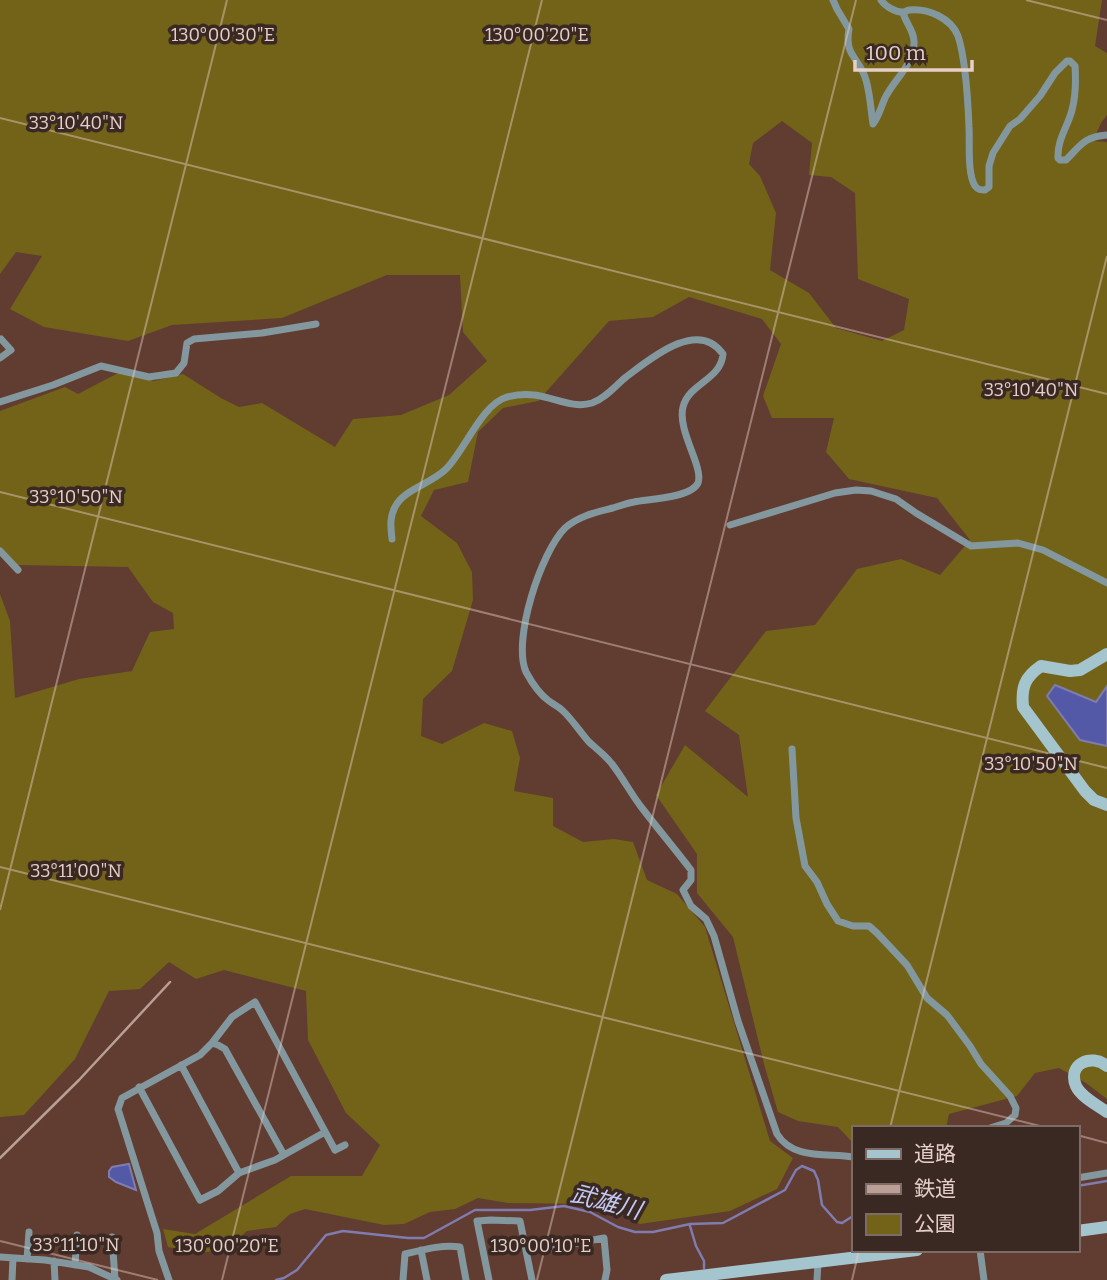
<svg xmlns="http://www.w3.org/2000/svg" width="1107" height="1280" font-family="Bitter,'Noto Sans JP',serif">
<style>
.green{fill:#726319;fill-rule:evenodd}
.water{fill:#5359a6;stroke:#7f7cb0;stroke-width:2}
.lines{fill:none;stroke-linecap:round;stroke-linejoin:round}
.stream{stroke:#7f7cb0;stroke-width:2.5}
.street{stroke:#83989e;stroke-width:7}
.secondary{stroke:#a4c5ce;stroke-width:12}
.rail{stroke:#ba9f96;stroke-width:2.5}
.ticks{fill:none;stroke:#e6cfc8;stroke-width:2;stroke-opacity:0.45}
.labels{text-anchor:middle;stroke-width:7;stroke-linejoin:round;paint-order:stroke}
.water-label{font-size:24px;font-style:italic;fill:#c2c9f4;stroke:#3a2823}
.ticks-label{font-size:18px;text-anchor:middle;fill:#e6cfc8;stroke:#3a2823;stroke-width:7;stroke-linejoin:round;paint-order:stroke}
</style>
<rect width="100%" height="100%" fill="#613c31"/>
<path class="green" d="M0,0h1102l-7,46 12,7v62l-6,8 -8,18 14,1v544l-10,16 -41,-16 24,54 27,6v353l-21,-16 -27,-15 -24,5 -18,23 -68,18 -3,14h-93v15l-15,-16 -40,-6 -20,-9 -14,-48 -31,-127 -36,-44v-39l-41,-59 29,-50 63,52 -9,-62 -34,-24 61,-80 49,-6 42,-56 44,-10 39,16 30,-35 -33,-42 -88,-19 -23,-27 8,-34h-62l-9,-22 18,-52 -19,-25 -73,-22 -36,20 -44,4 -71,80 -35,7 -25,24 -10,50 -34,8 -13,26 36,27 15,29 1,28 -21,71 -29,28 -2,37 21,8 42,-21 28,8 8,27 -6,33 39,7v28l30,16 31,-3 19,3 14,38 30,14 28,33 65,214 23,17 -16,31 -47,22 -90,13 -44,-20 -88,-1 -30,-5 -23,11 -25,3 -26,12 -20,1 -79,-16 -15,5 -14,13 -29,4 -19,18 -28,4 -32,-6 -5,-18 32,5 96,-58h71l18,-31 -34,-32 -38,-73 -2,-49 -82,-21 -28,9 -27,-17 -29,27 -31,2 -34,68 -51,56 -24,2v-523l10,27 5,77 64,-19 53,-8 18,-39 24,-3 -1,-16 -20,-11 -25,-35 -111,-2 -17,-15v-139l65,-24 13,7 42,-22 34,9 29,-7 38,24 18,9 23,-4 73,44 18,-28 48,-4 48,-20 38,-34 -24,-29 -3,-57h-73l-105,43 -110,7 -44,16 -84,-14 -34,-18 32,-53 -26,-4 -16,22zM782,121l30,22 -3,32 22,2 24,16 3,86 51,20 -5,31 -22,11 -46,-13 -27,-35 -39,-23 6,-57 -16,-37 -11,-12 4,-21z"/>
<path class="water" d="M1055,685l41,17 11,-16v60l-27,-6 -33,-44z
M129,1164l7,26 -20,-8 -7,-5v-6l3,-4z"/>
<g class="lines">
<path class="stream" d="M1077,1186l30,-5
M690,1226l6,20 8,15v7
M276,1280l8,-2 13,-8 29,-35 17,-4 65,7h16l51,-28h55l34,-4 26,6 28,15 17,5h18l37,-8 33,-1 62,-33 11,-20 6,-4 12,5 4,9 4,25 15,17 5,1 11,-7"/>
<path class="street" d="M833,0l4,9 12,20c-5,28 10,27 17,51 4,14 5,30 7,44 6,-8 8,-17 12,-26 9,-18 28,-33 29,-54 1,-13 -9,-21 -11,-32
M881,0c4,6 15,13 23,12 2,0 3,-2 5,-2 19,-2 42,8 49,26 8,24 10,66 11,91 1,16 -2,46 6,59 3,4 6,4 10,4l4,-3v-21l4,-13 17,-27 10,-7 20,-23 15,-23 12,-12h3l5,5c1,15 1,29 -3,44 -4,16 -15,30 -14,48l2,2h6c15,-15 18,-23 41,-25
M0,358l11,-8 -10,-11
M0,402l53,-17 48,-19 48,11 27,-4 8,-10 3,-20 7,-4 68,-6 54,-9
M730,525l105,-32 21,-3 15,1 25,8 20,14 55,33 47,-3 25,7 64,33
M392,539c-1,-11 -3,-21 3,-32 9,-18 36,-23 51,-38 19,-19 36,-65 61,-72 8,-2 19,-3 27,-2 19,2 39,14 58,8 14,-5 23,-17 34,-26 24,-18 72,-59 97,-23 -2,26 -34,29 -40,53 -6,24 21,60 15,76 -7,15 -50,16 -64,19 -7,1 -14,4 -21,6 -16,4 -35,8 -48,20 -24,24 -53,112 -39,144 6,11 13,22 23,29 4,3 9,5 13,9 10,9 18,22 27,32 8,7 17,14 23,22 11,14 19,30 30,44 16,21 33,41 49,62v10l-8,10 8,16 15,13 8,17 24,85 39,113c16,26 50,19 76,23
M0,551l18,19
M792,749l4,69 9,48 12,16 10,22 11,17 15,5h16l8,7 30,32 20,33 20,17 23,31 11,18 29,32 6,12 -1,7 -9,8 -16,5
M212,1043l6,2 7,4 59,106
M181,1065l58,108
M139,1087l61,113 18,-9 21,-18 36,-13 50,-28
M1077,1178l30,-5
M112,1237l3,42
M550,1248l54,-10 3,32 -2,10
M421,1250l6,30
M980,1250l4,30
M0,1257l45,3 44,7 28,13
M27,1259l2,-27
M54,1261l1,19
M75,1265l2,-30
M12,1280l1,-22
M169,1280l-10,-29 -2,-18 -39,-124 4,-11 78,-43 12,-12 20,-26 23,-15 80,148 10,-5
M403,1280l2,-26c17,-4 38,-10 55,-7l6,33
M489,1280l-12,-59 14,-1 29,1 12,59
M817,1280l1,-18"/>
<path class="secondary" d="M1107,654l-27,16 -10,1 -29,-5c-16,11 -20,21 -18,41l62,84 9,9 13,5
M1107,1066c-16,-13 -40,-2 -31,20 5,11 21,19 31,26
M1077,1231l30,-4
M666,1280l251,-30"/>
<path class="rail" d="M0,1158l79,-78 91,-98"/>
</g>
<path class="ticks" d="M1026,0l81,20M0,118l1107,276M0,492l1107,276M0,867l1048,261M0,910l227,-910M890,1128l217,-872M1077,1135l30,8M0,1241l158,39M222,1280l320,-1280M537,1280l319,-1280M852,1280l7,-30"/>
<g class="labels">
<g class="water-label">
<text transform="translate(606 1202) rotate(15)" y="8">武雄川</text>
</g>
</g>
<g class="ticks-label">
<text x="223" y="41">130°00'30"E</text>
<text x="537" y="41">130°00'20"E</text>
<text x="76" y="129">33°10'40"N</text>
<text x="1031" y="396">33°10'40"N</text>
<text x="76" y="503">33°10'50"N</text>
<text x="1031" y="770">33°10'50"N</text>
<text x="76" y="877">33°11'00"N</text>
<text x="76" y="1251">33°11'10"N</text>
<text x="227" y="1252">130°00'20"E</text>
<text x="541" y="1252">130°00'10"E</text>
</g>
<rect x="852" y="1126" width="228" height="126" fill="#3a2823" stroke="#7f6b65" stroke-width="2"/>
<rect x="866" y="1149" width="35" height="10" fill="#a4c5ce" stroke="#7f6b65" stroke-width="2"/>
<text x="914" y="1161" font-size="21" fill="#e6cfc8">道路</text>
<rect x="866" y="1184" width="35" height="10" fill="#ba9f96" stroke="#7f6b65" stroke-width="2"/>
<text x="914" y="1196" font-size="21" fill="#e6cfc8">鉄道</text>
<rect x="866" y="1214" width="35" height="21" fill="#726319" stroke="#7f6b65" stroke-width="2"/>
<text x="914" y="1231" font-size="21" fill="#e6cfc8">公園</text>
<path d="M855 60v10h117v-10" fill="none" stroke="#e6cfc8" stroke-width="3.5"/>
<text x="866" y="60" font-size="21" fill="#e6cfc8" stroke="#3a2823" stroke-width="5" paint-order="stroke">100 m</text>
</svg>
